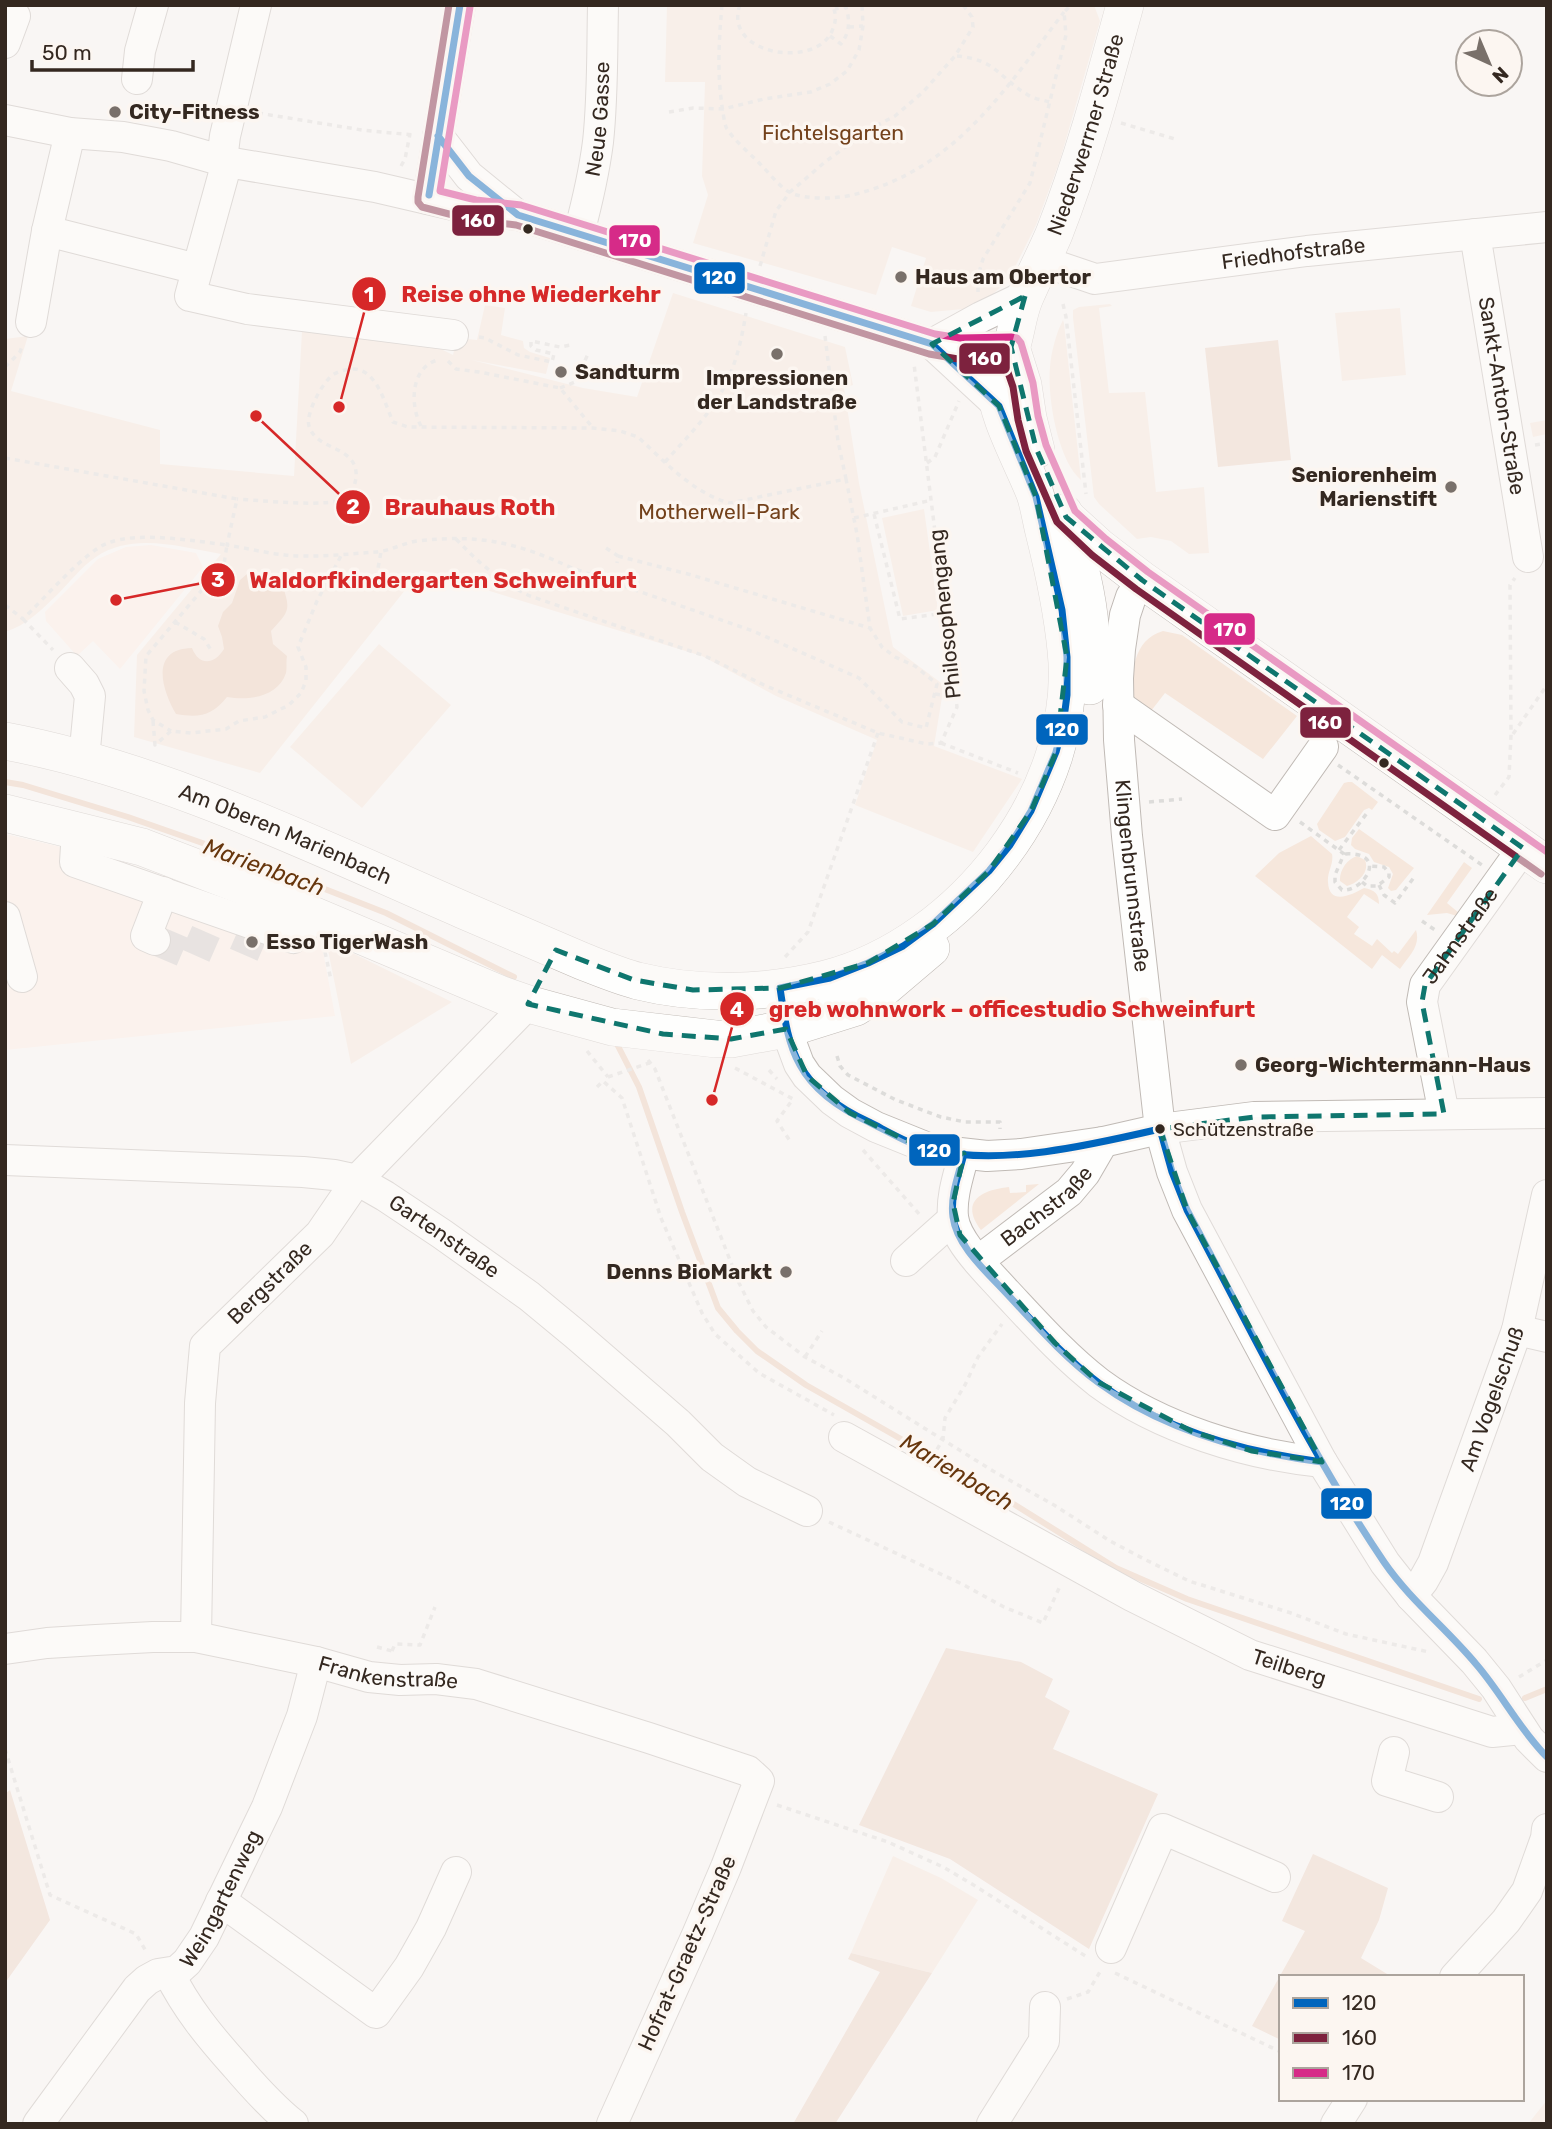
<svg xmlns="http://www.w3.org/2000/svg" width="1552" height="2129" font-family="Rubik,sans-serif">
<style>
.built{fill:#fcede4}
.green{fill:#f6e7dc}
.forest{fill:#ebd4c6}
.water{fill:#eacebb}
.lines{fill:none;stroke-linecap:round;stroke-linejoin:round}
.stream{stroke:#eacebb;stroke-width:6}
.minor-tunnel{stroke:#d2cdca;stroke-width:30;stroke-dasharray:30 15;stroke-linecap:butt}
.minor-casing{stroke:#c0bab5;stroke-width:32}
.major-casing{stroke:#c0bab5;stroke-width:38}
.path{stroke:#dddcda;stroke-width:3.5;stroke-dasharray:5 5;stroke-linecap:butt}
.minor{stroke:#fefefd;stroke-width:30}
.major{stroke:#fefefd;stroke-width:37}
.bus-1-casing{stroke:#fcf6f1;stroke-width:12}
.bus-2-casing{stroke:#fcf6f1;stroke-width:12}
.bus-3-casing{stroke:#fcf6f1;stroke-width:12}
.bus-1{stroke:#0065bd;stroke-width:7}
.bus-2{stroke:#7d223e;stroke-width:7}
.bus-3{stroke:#d62b88;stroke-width:7}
.marked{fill:none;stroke:#0f766e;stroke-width:5;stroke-dasharray:14 9;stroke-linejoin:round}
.poi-dot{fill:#79706a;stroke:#fcf6f1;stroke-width:2.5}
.bus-dot{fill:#342820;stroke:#fcf6f1;stroke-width:2.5}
.labels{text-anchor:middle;stroke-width:7;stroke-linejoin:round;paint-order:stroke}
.bus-label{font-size:19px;fill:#342820;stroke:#fcf6f1;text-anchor:start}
.poi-label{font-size:21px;font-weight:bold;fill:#342820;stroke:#fcf6f1;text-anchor:start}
.street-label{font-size:21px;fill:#342820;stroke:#fcf6f1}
.park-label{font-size:21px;fill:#73411b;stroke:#fcf6f1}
.water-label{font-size:23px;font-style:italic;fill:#67360d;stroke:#fcf6f1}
.leader{fill:none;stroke:#d62828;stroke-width:2.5}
.callout-dot{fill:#d62828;stroke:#fcf6f1;stroke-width:2.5}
.mark-label{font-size:21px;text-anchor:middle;font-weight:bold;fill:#fff}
.callout-label{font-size:23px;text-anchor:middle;font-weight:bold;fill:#d62828;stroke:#fcf6f1;stroke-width:7;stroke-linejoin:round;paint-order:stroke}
.line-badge{stroke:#fcf6f1;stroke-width:2.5}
.badge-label{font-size:19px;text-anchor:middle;font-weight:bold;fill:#fff}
</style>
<rect width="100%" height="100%" fill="#f9f6f4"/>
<path class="built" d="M151,545l45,8 7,14 -83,102 -27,-28 -16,15 -31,-35 -1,-9 53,-53 28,-12z
M5,834l82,19 137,45 96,37 15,81 -330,34z"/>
<path class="green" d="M667,5h427l6,16 -40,139 -24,65 -28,56 -20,17 -24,11 -33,3 -20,-6 15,-48 -34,-11 -16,48 -183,-52 15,-48 -6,-19 3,-94h-40z
M673,293l172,54 8,38 -9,3 15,95 34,164 51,38 -10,61 88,33 -49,73 -118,-47 22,-65 -101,-44 -74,-40 -281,-86 -161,203 -126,-36 3,-82 84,-101c-41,-7 -88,-22 -125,3 -14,9 -27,26 -39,38 -16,15 -30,30 -52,37v-293l23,-3 -17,55 149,39v34l134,12 8,-145 135,16 16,8 4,-17 20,2 8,-35 20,3 -4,27 22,6 1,7 6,4 20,6 -4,16 -74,-14 111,28 54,9z
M1110,304l2,2 -13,2 10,85 36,-1 11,100 48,-5 5,66 -20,1 -18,-13 -20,-4 -14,2 -38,-35 -5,-7 -21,-179v-8l6,-3z
M1400,308l6,67 -64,6 -7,-68z
M1063,320l1,3 17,157c-23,-19 -34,-83 -31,-113 1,-14 6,-34 13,-47z
M1547,420v14l-14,3 -3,-14z
M924,509l14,101 -35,6 -21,-98z
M1163,631l19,4 115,81 -34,43 -98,-66 -14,18 -22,-11c4,-27 3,-60 34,-69z
M379,644l72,61 -89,103 -72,-61z
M1348,782h4l26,20 -6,8 -3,-2 -5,2 -19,27 -10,4 -16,-11 -2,-6 27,-41z
M1359,829l55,39 -18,22 -5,1 -3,-3 5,-14 -4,-7 -15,-5 -5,-8 -14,-5 -4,-4 1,-7z
M1311,836l21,18c2,10 -5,18 -4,28 1,25 25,12 36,6 11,2 15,6 15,16l-15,-10 -17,23 12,10 -5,7 18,12 5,-7 15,14 2,-2 4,3 18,-24c5,16 -7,26 -16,39l-18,-14 -10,14 -117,-93 24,-23z
M1357,856l8,4c5,12 -7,23 -18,26l-7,-5c-1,-10 7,-22 17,-25z
M1464,862l8,6 -25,35 12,10 -2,3 -10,-3 -20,2z
M326,940l126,62 -101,62z
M1039,1184l-58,46c-22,-29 1,-40 28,-43l1,6 16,-1v-7z
M893,1856l48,22 37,22 -46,73 -81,-20z
M1547,2100v24h-19z"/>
<path class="forest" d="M1278,340l13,120 -73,7 -13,-119z
M946,1648l75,14 32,17 -8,18 25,14 -17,38 105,45 -69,155 -139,-90 -91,-34z
M10,1790l40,130 -45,63v-189z
M1313,1854l75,34 -9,32 -18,38 31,19h-111v63l-29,-14 53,-95 -23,-10z
M851,1953l81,20 -97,151h-42l87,-152 -32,-13z"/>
<path class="water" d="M257,573l7,4 17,2c8,30 12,29 -10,52l2,13 14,12c-1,5 0,12 -1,17 -8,24 -37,28 -59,24 -15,19 -28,21 -51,17 -14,-24 -27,-65 16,-66 7,18 22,17 32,1l-2,-12 -4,-11 5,-14 9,-9 8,-23 7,-6z"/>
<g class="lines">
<path class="stream" d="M5,782l18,3 105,32 123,43 135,53 128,64
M618,1046l21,41 43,125 36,96 19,23 20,20 49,34 190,108 120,75 71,31 292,100
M1525,1698l22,-9"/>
<path class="minor-tunnel" d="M236,935l32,14
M155,940l40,17 11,-25"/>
<defs>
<g id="minor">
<path d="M5,43l10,-27"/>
<path d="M137,79l3,-28 13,-46"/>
<path d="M5,120l65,13 53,4 48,9 56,16 148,25 99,23 44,5 414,129 27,5 52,-2"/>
<path d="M438,136l31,40 48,39"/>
<path d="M227,162l-37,134 57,13 206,26"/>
<path d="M227,162l-4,-10 2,-16 31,-131"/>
<path d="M428,199l32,-194"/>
<path d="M47,231l150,38"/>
<path id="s1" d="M579,233c8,-30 15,-60 19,-91 5,-45 4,-91 5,-137"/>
<path id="s2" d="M1475,234l53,323"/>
<path id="s3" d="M1042,261l53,18 212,-28 240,-24"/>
<path d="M31,322l16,-91 23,-98"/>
<path d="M932,344l49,-27 44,-21"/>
<path d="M932,344l67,62"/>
<path id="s4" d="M1142,580l-11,17 -6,18 -5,34 -2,29 1,62 8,96 33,293 12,43 15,38 135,252 63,101 26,33 63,65 22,27 33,51 18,18"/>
<path d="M70,668l14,16 6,12 -6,63"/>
<path d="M1118,705l157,110 48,-68"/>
<path d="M77,831l-2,31 218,76 23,-22"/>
<path d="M5,917l17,60"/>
<path d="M155,940l-9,-4 17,-44"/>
<path d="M780,988l6,41 13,35 8,12 25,24 18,13 26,14 57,23 54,6 34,-2 82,-12 57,-13 94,-12 293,-4"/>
<path id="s5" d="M1444,1114l-22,-112 3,-17 98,-137"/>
<path d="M964,1154c-5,20 -13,42 -11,63 3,25 35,55 51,73 30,32 60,66 95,93 61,45 149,72 223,79"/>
<path id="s6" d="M5,1160l298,12 31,3 23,5 28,16 57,38 87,62 46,38 103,89 34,34 35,25 60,29"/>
<path d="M906,1261l47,-42"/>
<path id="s7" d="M978,1261l91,-69 16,-19 18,-31"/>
<path d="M1517,1330l30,7"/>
<path id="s8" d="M844,1437l288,159 118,59 242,77 30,-3"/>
<path id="s9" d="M1411,1596l12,-15 10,-18 84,-233 30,-135"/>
<path id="s10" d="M196,1637l4,-234 5,-57 115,-112 37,-54 171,-176"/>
<path id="s11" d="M5,1649l42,-6 49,-3 57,-3h43l120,25 53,15 31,3 36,-1 40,5 173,54 99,33 11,10 -33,86 -29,68 -85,189"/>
<path d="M1394,1752l-7,29 51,16"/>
<path d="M221,1901l155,112 33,-46 22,-39 25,-56"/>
<path d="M1111,1948l52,-119 112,48"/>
<path d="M169,1973c17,35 41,64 67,93 17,20 36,41 57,58"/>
<path d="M1455,1977l51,-56 21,-30 19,-53 1,-9"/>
<path id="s12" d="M38,2124l99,-135 10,-9 11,-6 19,-3 10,-9 17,-25 63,-130 35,-91 14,-54"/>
<path d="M992,2124l52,-83 1,-34"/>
<path d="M1336,2124l16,-25"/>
</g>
<g id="major">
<path d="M1011,347l12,38 5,33 8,32"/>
<path d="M1064,513c5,11 8,24 11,37 13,44 20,89 15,136"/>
<path d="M1066,517l33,30 43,33 405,285"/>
<path id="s13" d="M5,741c159,30 310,105 458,169 40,17 79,34 119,51 18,7 37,15 56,20 61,15 128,13 188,-2 136,-35 255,-188 240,-329 -4,-41 -12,-78 -22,-118 -3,-12 -5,-26 -9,-38 -10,-27 -43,-86 -39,-113 1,-13 12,-23 16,-36 5,-16 6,-32 13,-48 9,-21 20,-42 29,-63 29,-74 50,-152 71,-229"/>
<path d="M5,813l137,34 109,42 251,106 26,9 84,23 104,12h15l55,-10 70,-22 22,-14 53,-45"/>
</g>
</defs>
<use href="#minor" class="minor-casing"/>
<use href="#major" class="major-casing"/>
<path class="path" d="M722,5c-3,34 -5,67 0,101 1,6 2,15 4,21 6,12 27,29 36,39 8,8 17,20 27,26 15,8 47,7 63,3 102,-24 153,-105 212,-183
M740,5c-18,49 75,65 92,26 4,-9 5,-17 0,-26
M849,27l14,-1
M830,36l11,8c9,-12 9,-23 5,-37l-11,2
M957,56c40,4 41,21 71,39 6,4 15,5 22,7
M669,112l24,-4 30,1 41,-10 47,-7 19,-8 17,-13 12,-21 4,-24 -1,-21
M258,113l104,17 51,5
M1121,123l54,16
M401,166l4,-7 5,-25
M760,266l16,-55 14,-19 35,-30 45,-33 25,-13 28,-24 32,-36 18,-29 -1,-10 -9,-12
M978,292v-16l5,-17 47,-76 36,-148 -2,-23 7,-7
M1063,304l3,13 20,177
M825,336l13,105 8,38
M479,337l6,1 33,17 34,7 2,-8 -18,-4 -5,-4v-5l29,6 11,-2
M448,361l8,8 23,3 81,16 33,40
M5,367l15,-15 2,-6
M560,388l15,-6 13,-28
M421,426c-11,-20 -11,-59 17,-66
M5,441v5
M1535,445l12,-2
M5,458l232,41 -10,46c19,3 39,8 58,10 29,3 62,-1 91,-3 14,-1 27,-9 41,-11 62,-7 99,1 155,27l181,63 106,47 43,44 24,6 11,-44 -22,-18 -20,-9 -13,-10 -12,-19 -13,-94 -11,-55 -116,24c-36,-9 -65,-41 -92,-66l-18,-6 -27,-3 -185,-1 -15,-5c-8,-18 -16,-52 -39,-53 -7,0 -15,2 -20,5 -11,7 -29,40 -25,52 8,26 50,19 47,52 -1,6 -3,14 -9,19 -13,12 -90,3 -110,2
M665,462c22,-25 47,-49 61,-79 11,-22 16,-46 20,-70
M927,463l8,-6 24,-56
M874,514l26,105 46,-6
M854,518l78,-18
M456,539c23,24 43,42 74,57l175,60 59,29 114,48 49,11 14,-1 16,-36 -43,-343
M606,548l12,8 -1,7
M618,556l70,18 182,54
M371,586l5,-7 5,-27
M5,605l18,14c20,-19 62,-68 85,-76 31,-12 86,-2 119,2l-3,19 -78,92 -2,35 4,19 5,10 18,11
M23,619l30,31
M175,622l29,17 7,11
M935,694l21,3
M153,721l2,24 16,-14 20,2 35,-4 13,-8 26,-4 24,-12 12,-12 5,-12v-14l-8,-20 19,-46 25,-47
M1513,734l34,-49
M941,743l77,30
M1338,765l144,100
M1495,795l14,-18 2,-42 -1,-150 5,-7
M1149,802l33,-3
M1300,822l44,32 -9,21v7l7,8c22,2 48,-39 2,-36
M1339,850l28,-37
M1362,882l5,4h10l12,-9v-4l-5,-6 -14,-1
M1379,885l5,10 11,8 20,-27
M1422,921l13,9
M325,952l6,28
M785,957l23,-25 70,-199
M587,1051l21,26
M837,1056l3,10 8,9 48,25 45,17 24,5h35v7
M648,1060l7,9 84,214 14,28 13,16 39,30 39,21 149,93 61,34 56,36 36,19 43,21 102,32 55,21 83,18
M735,1068l58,31 -16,22 13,20
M769,1070l8,9
M608,1077l41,-14
M597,1087l6,-6 19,17 39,120 41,95 13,21 44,39 75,42
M863,1150l57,65
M805,1357l17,-26
M932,1458l11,-19 2,-21 20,-33 13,-28 24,-33
M829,1522l133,62 42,23 39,16 18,-39
M377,1647l15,4
M392,1651l3,-7 25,1 15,-38
M1519,1677l28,-17
M5,1749l45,146 86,39 11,19
M777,1805l111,37 55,25 29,17 115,73
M1115,1973l166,79
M1067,1999l21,-7 13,-22"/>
<use href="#minor" class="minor"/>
<use href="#major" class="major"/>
<defs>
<path id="bus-1" d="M438,136l31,40 49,39 414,129 67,62 37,91 26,113 5,47v38l-4,31 -7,26 -25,59 -21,34 -21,26 -56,53 -30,22 -35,17 -38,15 -50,10c4,26 7,54 20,77 14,26 43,45 69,57 20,10 41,23 64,28 69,16 158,-5 227,-21l12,43 15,38c63,118 122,241 197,352 26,38 63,67 92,102 26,30 43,65 71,93
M429,195l31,-190
M964,1154c-5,20 -14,42 -11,63 4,30 35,56 54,77 29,31 58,64 92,89 64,47 145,69 223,79"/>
<path id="bus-2" d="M449,5l-31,192v5l4,5 50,13 44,5 413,129 29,5 45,-1 10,29 5,33 8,31 31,71 35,33 44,34 405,285"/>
<path id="bus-3" d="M470,7l-30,184 36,9 45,5 414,129 25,4 51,-1 6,1 4,5 12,40 5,33 8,29 29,66 31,28 42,33 399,280"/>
</defs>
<use href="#bus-1" class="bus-1-casing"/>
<use href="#bus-2" class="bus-2-casing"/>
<use href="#bus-3" class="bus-3-casing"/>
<use href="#bus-1" class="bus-1"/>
<use href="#bus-2" class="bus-2"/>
<use href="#bus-3" class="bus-3"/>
</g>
<path d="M0 0H1552V2129H0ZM1025,296l-14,51 25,101 30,69 76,63 381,268 -98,137 -3,17 22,112 -190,3 -94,12 27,81 135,252 -70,-11 -61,-20 -93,-49 -43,-39 -95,-108 -7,-32 11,-49 -59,-14 -55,-27 -43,-37 -21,-47 -55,10 -68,-5 -135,-30 28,-54 78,30 59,10 87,-2 88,-25 65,-39 56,-53 42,-60 25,-59 11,-95 -31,-160 -37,-91 -67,-62z" fill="#f9f6f4" fill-opacity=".55" fill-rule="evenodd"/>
<path class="marked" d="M1025,296l-14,51 25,101 30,69 76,63 381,268 -98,137 -3,17 22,112 -190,3 -94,12 27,81 135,252 -70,-11 -61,-20 -93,-49 -43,-39 -95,-108 -7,-32 11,-49 -59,-14 -55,-27 -43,-37 -21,-47 -55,10 -68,-5 -135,-30 28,-54 78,30 59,10 87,-2 88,-25 65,-39 56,-53 42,-60 25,-59 11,-95 -31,-160 -37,-91 -67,-62z"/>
<g class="poi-dot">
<circle cx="115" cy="112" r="7"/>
<circle cx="901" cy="277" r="7"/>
<circle cx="777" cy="354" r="7"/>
<circle cx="561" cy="372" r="7"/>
<circle cx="1451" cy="487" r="7"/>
<circle cx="252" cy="942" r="7"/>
<circle cx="1241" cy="1065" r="7"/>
<circle cx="786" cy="1272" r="7"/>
</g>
<g class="bus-dot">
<circle cx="528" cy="229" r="6"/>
<circle cx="1384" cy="763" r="6"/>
<circle cx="1160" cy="1129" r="6"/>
</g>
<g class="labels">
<g class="bus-label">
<text x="1173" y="1136">Schützenstraße</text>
</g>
<g class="poi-label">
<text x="129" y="119">City-Fitness</text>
<text x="915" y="284">Haus am Obertor</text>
<text x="575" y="379">Sandturm</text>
<text x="777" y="385" text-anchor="middle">Impressionen<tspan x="777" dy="24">der Landstraße</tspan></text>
<text x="1437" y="482" text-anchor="end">Seniorenheim<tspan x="1437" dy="24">Marienstift</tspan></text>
<text x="266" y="949">Esso TigerWash</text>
<text x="1255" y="1072">Georg-Wichtermann-Haus</text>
<text x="772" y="1279" text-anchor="end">Denns BioMarkt</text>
</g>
<g class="street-label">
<text dy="7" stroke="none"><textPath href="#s1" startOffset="116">Neue Gasse</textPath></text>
<text dy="7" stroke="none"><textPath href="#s13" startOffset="1850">Niederwerrner Straße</textPath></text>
<text dy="7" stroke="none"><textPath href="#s3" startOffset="256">Friedhofstraße</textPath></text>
<text dy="7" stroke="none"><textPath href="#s2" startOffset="164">Sankt-Anton-Straße</textPath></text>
<text transform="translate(945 614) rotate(-96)" y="7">Philosophengang</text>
<text dy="7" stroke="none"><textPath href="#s13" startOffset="296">Am Oberen Marienbach</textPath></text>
<text dy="7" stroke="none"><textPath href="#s4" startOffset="301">Klingenbrunnstraße</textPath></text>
<text dy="7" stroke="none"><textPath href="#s5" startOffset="192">Jahnstraße</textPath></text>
<text dy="7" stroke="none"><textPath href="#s7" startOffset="88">Bachstraße</textPath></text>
<text dy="7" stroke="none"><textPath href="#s6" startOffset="457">Gartenstraße</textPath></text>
<text dy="7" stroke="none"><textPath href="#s10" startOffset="382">Bergstraße</textPath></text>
<text dy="7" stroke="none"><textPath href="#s9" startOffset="214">Am Vogelschuß</textPath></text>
<text dy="7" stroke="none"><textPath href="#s8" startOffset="502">Teilberg</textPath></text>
<text dy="7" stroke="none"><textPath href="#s11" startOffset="388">Frankenstraße</textPath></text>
<text dy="7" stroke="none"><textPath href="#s12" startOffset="298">Weingartenweg</textPath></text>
<text transform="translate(687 1953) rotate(-66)" y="7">Hofrat-Graetz-Straße</text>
</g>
<g class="park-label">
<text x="833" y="140">Fichtelsgarten</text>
<text x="719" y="519">Motherwell-Park</text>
</g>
<g class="water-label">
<text transform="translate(264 867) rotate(20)" y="8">Marienbach</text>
<text transform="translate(957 1472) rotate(31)" y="8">Marienbach</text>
</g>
</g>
<path class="leader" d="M339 407L369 294M256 416L353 507M116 600L218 580M712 1100L737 1009"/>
<g class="callout-dot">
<circle cx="339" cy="407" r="7"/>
<circle cx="256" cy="416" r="7"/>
<circle cx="116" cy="600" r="7"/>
<circle cx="712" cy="1100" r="7"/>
<circle cx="369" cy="294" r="18"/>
<circle cx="353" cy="507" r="18"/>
<circle cx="218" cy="580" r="18"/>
<circle cx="737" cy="1009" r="18"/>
</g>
<g class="mark-label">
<text x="369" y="302">1</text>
<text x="353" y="514">2</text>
<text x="218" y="587">3</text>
<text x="737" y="1017">4</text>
</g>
<g class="callout-label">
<text x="531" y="302">Reise ohne Wiederkehr</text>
<text x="470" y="515">Brauhaus Roth</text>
<text x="443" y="588">Waldorfkindergarten Schweinfurt</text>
<text x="1012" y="1017">greb wohnwork – officestudio Schweinfurt</text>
</g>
<g class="line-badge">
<rect x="451" y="204" width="54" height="33" rx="7" fill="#7d223e"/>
<rect x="608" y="224" width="53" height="33" rx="7" fill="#d62b88"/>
<rect x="693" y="261" width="53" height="34" rx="7" fill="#0065bd"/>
<rect x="958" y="342" width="53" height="33" rx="7" fill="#7d223e"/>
<rect x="1203" y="612" width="53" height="34" rx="7" fill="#d62b88"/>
<rect x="1299" y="706" width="53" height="33" rx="7" fill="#7d223e"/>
<rect x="1035" y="713" width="54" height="33" rx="7" fill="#0065bd"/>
<rect x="908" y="1133" width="53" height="34" rx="7" fill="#0065bd"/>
<rect x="1320" y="1487" width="53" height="33" rx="7" fill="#0065bd"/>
</g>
<g class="badge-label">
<text x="478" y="227">160</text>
<text x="635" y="247">170</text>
<text x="719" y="284">120</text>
<text x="985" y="365">160</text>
<text x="1230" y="636">170</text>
<text x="1325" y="729">160</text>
<text x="1062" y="736">120</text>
<text x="934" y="1157">120</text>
<text x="1347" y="1510">120</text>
</g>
<rect width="1552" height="2129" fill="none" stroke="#342820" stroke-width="14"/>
<rect x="1279" y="1975" width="245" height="126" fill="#fcf6f1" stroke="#aca49d" stroke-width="2"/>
<rect x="1293" y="1998" width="35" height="10" fill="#0065bd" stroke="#aca49d" stroke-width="2"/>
<text x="1342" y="2010" font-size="21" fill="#342820">120</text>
<rect x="1293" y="2033" width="35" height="10" fill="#7d223e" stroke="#aca49d" stroke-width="2"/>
<text x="1342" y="2045" font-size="21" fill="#342820">160</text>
<rect x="1293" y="2068" width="35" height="10" fill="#d62b88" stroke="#aca49d" stroke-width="2"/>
<text x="1342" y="2080" font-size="21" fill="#342820">170</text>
<g transform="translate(1489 63) rotate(136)"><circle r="33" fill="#fcf6f1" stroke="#aca49d" stroke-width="2"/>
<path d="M0-5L12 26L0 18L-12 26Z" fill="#79706a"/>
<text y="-10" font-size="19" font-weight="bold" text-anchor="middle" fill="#342820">N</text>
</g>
<path d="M32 60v10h161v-10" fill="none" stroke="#342820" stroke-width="3.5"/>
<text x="42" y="60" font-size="21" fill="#342820" stroke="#fcf6f1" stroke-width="5" paint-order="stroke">50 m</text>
</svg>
